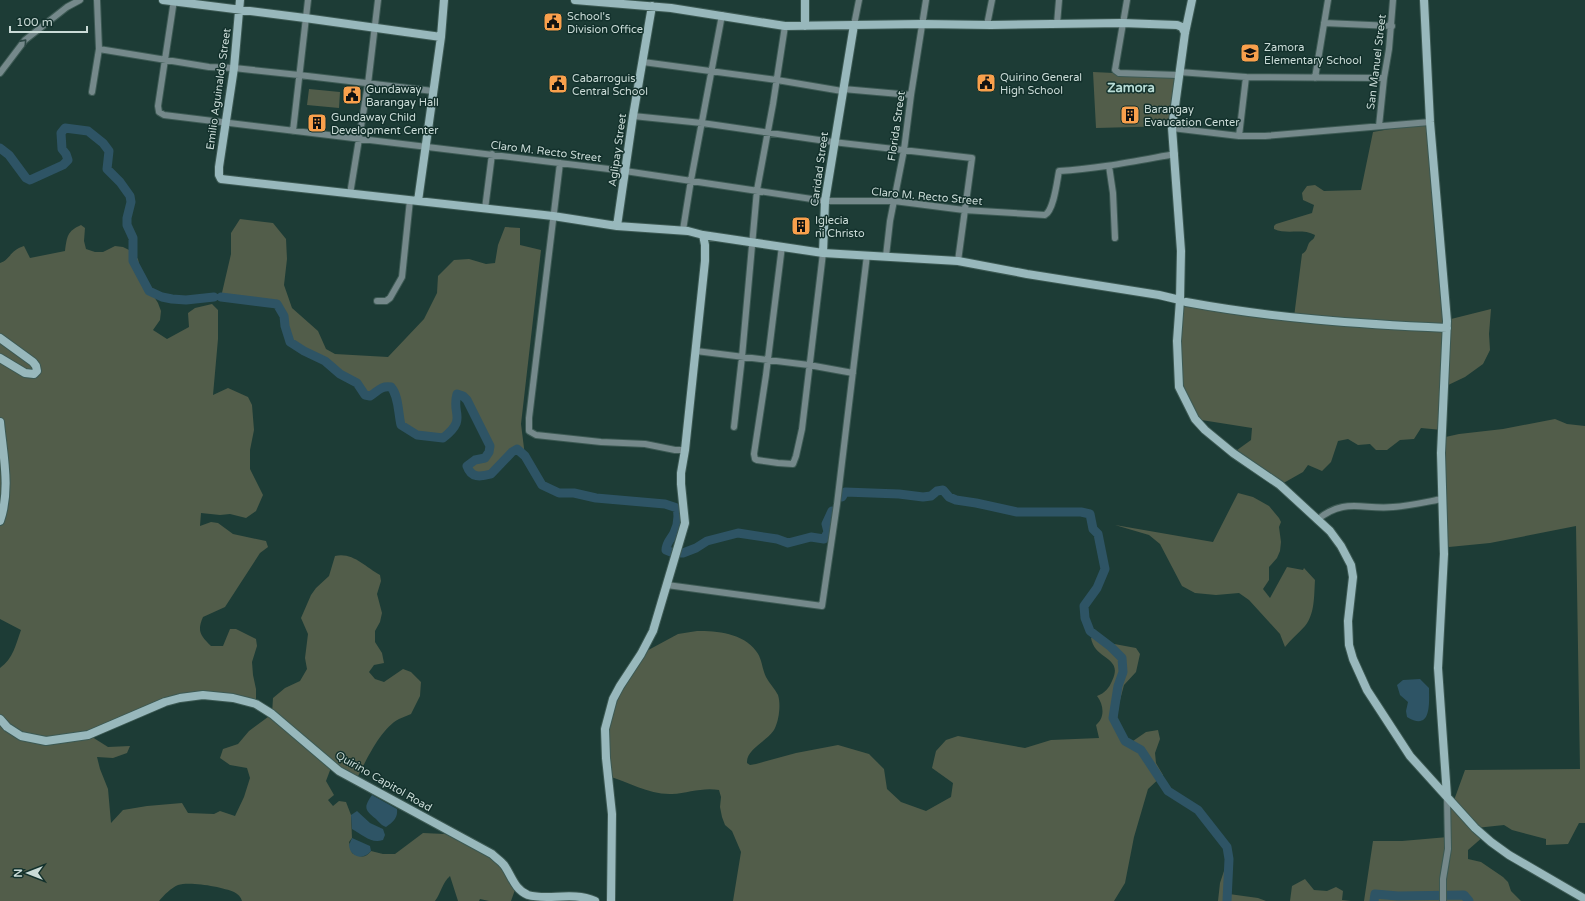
<svg xmlns="http://www.w3.org/2000/svg" width="1585" height="901" font-family="'Varela Round',sans-serif">
<style>
.green{fill:#525d4a}
.water{fill:#2e5465}
.lines{fill:none;stroke-linecap:round;stroke-linejoin:round}
.river{stroke:#2e5465;stroke-width:9}
.street-casing{stroke:#3c5953;stroke-width:8}
.secondary-casing{stroke:#3c5953;stroke-width:10}
.street{stroke:#75898b;stroke-width:6}
.secondary{stroke:#98b8bc;stroke-width:8}
.oneway{stroke:#2c4744}
.labels{text-anchor:middle;stroke-width:3;stroke-linejoin:round;paint-order:stroke}
.poi-label{font-size:11px;fill:#cadbd7;stroke:#13312c;text-anchor:start}
.street-label{font-size:11px;fill:#cadbd7;stroke:#13312c}
.quarter-label{font-size:13px;font-weight:bold;fill:#b9dcd5;stroke:#13312c}
</style>
<rect width="100%" height="100%" fill="#1d3c36"/>
<path class="green" d="M1093,72l84,4 -4,50 -77,2z
M309,89l31,3 -1,16 -32,-3z
M1430,122l17,198 44,-11 -2,25 1,16 -7,14 -18,13 -21,10 -2,43 -21,-2 -7,11 -14,1 -13,10h-11l-6,-6 -12,1 -10,-6 -10,2 -7,21 -9,9 -14,-6 -5,7 -23,13 -47,-32 18,-13 1,-12 -57,-9 -18,-44 3,-75 114,17 8,-63c6,-4 4,-5 7,-11 3,-4 5,-3 6,-8 -13,-7 -28,0 -41,-6v-3l2,-2 36,-11 2,-8 -11,-5 -1,-7 5,-7 8,-1 9,6 37,-1 12,-58z
M240,219l33,4 13,16 1,20 -3,26 8,23 26,23 8,18 9,5 53,3 36,-38 13,-26 1,-17 16,-16 15,-1 17,5 9,-1 3,-18 7,-18 15,1v17l21,5 -20,174 4,32 -8,-7 -5,3 -21,22c-11,3 -20,4 -24,-8l8,-6 10,-2 4,-6 1,-6 -23,-46 -4,-4 -6,-2c-1,5 -1,8 0,13 2,14 -3,22 -14,31l-26,-3 -16,-10 -4,-13 -1,-15 -5,-10c-10,-2 -14,5 -21,9l-5,-1 -8,-12 -17,-9 -16,-14 -20,-9 -14,-9 -5,-16 -1,-10 -7,-12 -56,-7 10,-43v-21z
M81,225l4,3 -1,13 2,8 9,3h8l12,-6 8,1 8,4 7,8 4,19 16,25 3,8 -1,9 -7,10 14,9 22,-12 -1,-14 7,-5 17,-4 6,6v29l-5,56 15,-7 20,9 4,8 2,25 -4,20v19l13,26 -7,16 -10,7 -16,-4 -10,1 -19,-2 -1,13 11,-4 7,1 15,11 33,7 2,6 -8,6 -35,54 -22,10c-6,14 -3,18 8,29h12l7,-17h6l20,10 1,7 -5,16 1,13 3,14v15l-23,-6h-53l-91,37 19,12 22,-1 -3,7 -14,5 -16,-1 3,12 8,20 3,34 12,-13 24,-4 35,-3 6,10 26,1 6,-3 15,5 9,-19 6,-19 -3,-10 -17,-3 -10,-7 3,-9 15,-5 11,-13 23,-17 1,-16 12,-10 15,-7 7,-12 -2,-11 3,-24 -7,-16 10,-23 5,-7 13,-12 6,-20c18,-4 30,11 45,19l1,6 -4,13 5,19 -2,9 -5,9v11l7,11 2,10 -10,2 -5,7 6,7 9,3 19,-13 8,3 10,10 -1,14 -9,18c-4,2 -8,3 -12,5 -19,10 -33,42 -43,61l-24,-15 -6,16 8,14 -6,5 5,6 6,-5 7,1 5,13 1,23 -3,4 3,11c8,4 13,6 19,-2l12,3h12l28,-21 22,1 35,13 12,7 24,33 -5,14h-22l-9,-2 -1,2h-21l-8,-25c-8,7 -9,17 -15,25h-193c-1,-4 -4,-7 -8,-9 -11,-5 -44,-11 -56,-7 -7,3 -14,10 -19,16h-159v-233c13,-9 16,-24 21,-38l-21,-11v-356c10,-3 10,-13 24,-17l6,12 35,-7c2,-14 2,-20 16,-26z
M1555,419l12,5 18,2v397h-6l-11,21 -22,1v-6l-34,-9 -8,-5 -28,3 8,8 -16,14v9l13,3 22,15 5,5 3,9 10,10h-157l9,-60h29l46,-4 -1,-41 6,7 12,-33 115,-1 -4,-243 -86,17 -41,4 -6,-5 -2,-104 18,-4 44,-5z
M1238,493l15,4 16,9 10,12 2,4 -2,5 2,15 -1,9 -3,7 -8,9v13l-6,9 7,9 17,-31 16,3 1,-2 11,12c-1,15 0,34 -10,46 -7,8 -14,13 -20,21l-5,-13 -31,-34 -10,-7 -23,2 -21,-2 -13,-7 -22,-42 -11,-9 -34,-10 98,17z
M697,631c20,0 46,2 59,20 6,7 6,18 10,26 3,6 9,12 12,18 3,9 1,25 -3,33 -6,13 -29,20 -28,35l3,2 6,-1 40,-11 42,-8 31,9 15,15 3,20 14,13 25,9 25,-14 2,-14 -21,-15 4,-17 10,-11 12,-4 67,12 26,-8 48,-2 -3,-13c9,-7 8,-20 1,-29 8,-3 12,-8 15,-15 12,-25 -17,-20 -21,-43l8,-4 10,9 27,5 4,6 -4,18 -12,13 -5,19 -2,15 5,16 11,6 13,-9 12,-2 2,9 -5,14 1,10 7,12 -15,14 -14,48 -9,46 -11,18h-381l8,-49 -9,-21 -7,-6 -3,-8 -2,-10 1,-10 -2,-7c-16,-3 -31,3 -47,4 -23,1 -43,-12 -64,-18l1,-63 32,-59 37,-20z
M1226,865v15l3,14 29,4 8,3h-48l2,-18z
M1305,879l9,11 13,1 9,-4 7,4 -1,9 9,1h-61l2,-15z"/>
<path class="water" d="M1420,679l9,9c0,15 3,44 -22,29l-1,-6 2,-9 -8,-7 -3,-10 6,-5z
M372,795l25,14c1,9 -4,13 -11,18 -5,-2 -6,-4 -10,-8 -11,-9 -13,-11 -4,-24z
M357,811l13,12 13,6 2,6 -2,5c-12,4 -20,-5 -31,-11l-1,-14z
M352,838l18,8 1,5c-8,10 -21,6 -22,-6z"/>
<g class="lines">
<path class="river" d="M0,148l9,7 17,23 4,2 33,-15 5,-5 -2,-6 -4,-5 -1,-16 4,-5 23,3 15,12 6,8 -2,18 13,13 10,14 1,6 -4,16v7l6,13v23l16,30 13,6 10,2 14,1 28,-3
M221,297l56,7 7,12 1,10 5,16 14,9 21,10 15,13 17,9 8,12 5,1c7,-4 11,-11 21,-9 8,9 7,26 10,38l16,10 26,3c25,-20 8,-23 14,-44l6,2 4,4 23,46 -1,6 -4,6 -10,2 -8,6c4,12 13,11 24,8l21,-22 5,-3 8,7 17,29 17,8h15l22,5 69,6 12,4c2,9 1,17 -3,25 -3,6 -8,10 -8,17l5,2
M842,497l3,-5 54,2 24,3 8,-1 6,-5 6,-1 6,7 7,3 20,3 41,9h64l9,2 3,15 5,5 7,35 -8,19 -13,18 1,12 5,13 21,16 11,11 1,14 -5,14 -5,32 12,23 16,9 27,41 30,19 29,37 2,12 -2,42
M677,553h6l13,-5 11,-7 31,-8 39,6 11,4 23,-6 13,2 4,-7 -2,-8 6,-13
M1374,901l1,-7 23,2 66,-1 5,6"/>
<defs>
<path id="street" d="M174,0l-16,106 1,6 5,3 461,56 200,30h69l70,9 81,5c9,-5 12,-34 14,-44 39,-2 77,-10 116,-17
M1127,0l-12,70 4,3 59,2
M1324,23l68,3
M1057,24l2,-24
M854,25l5,-25
M987,25l5,-25
M99,49l110,18 25,1 65,7 134,16
M643,62l134,18 65,11
M1179,72l67,5 138,1
M0,73l25,-33 42,-33 13,-7
M1315,78l13,-78
M843,89l68,6
M92,92l7,-43 -2,-49
M633,116l69,7 131,19 139,16 -14,103
M1379,126l5,-48 5,-29 4,-49
M1172,128l67,8h26l165,-14
M293,131l15,-131
M1239,136l7,-59
M560,163l-31,255v13l7,4 65,7 44,2 30,6h10
M1109,166l4,27 2,45
M350,194l18,-110 10,-84
M485,209l7,-55
M683,230l8,-50 31,-165
M782,246l-16,129 -12,79 1,5 2,1 21,3 15,1 3,-8 6,-27 21,-176
M886,256l4,-35 14,-71 7,-55 15,-95
M377,301h9l4,-3 12,-21 8,-77
M696,351l113,14 44,8
M734,427l8,-70 15,-167 16,-86 12,-78
M1317,520c27,-23 46,-10 76,-13 16,-1 33,-5 49,-8
M667,585l155,21 15,-102 30,-249
M1443,901v-22l5,-30 -1,-53"/>
<path id="secondary" d="M163,0l142,18 136,19
M240,0l-6,68 -15,99v8l2,4 332,37 64,10 71,5 15,4 2,10v16l-20,189 -4,23v11l4,39 -32,108 -12,23 -21,32 -7,13 -8,30 1,29 6,56 -1,87
M575,0l96,8 114,18 137,-2 69,1 131,-2 55,2 5,2 3,6
M1192,0l-7,33 -13,95 9,123 -1,49 -3,41 2,46 16,32 10,11 28,23 47,32 50,46 11,15 10,19 2,12 -5,44 1,24 4,14 14,31 43,66 65,72 16,14 18,13 76,44
M1424,0l6,122 17,199 -6,132 3,101 -6,114 9,128
M805,26v-26
M418,201l23,-164 3,-37
M617,226l16,-110 19,-110
M703,235l120,18 135,8 69,13 132,21 21,5
M823,253l2,-52 29,-176
M1186,302c86,16 173,22 261,26
M0,338l33,24 3,4 1,5 -3,3 -9,-1 -25,-15
M0,422c3,33 11,67 0,99
M0,719l7,8 14,9 25,5 42,-6 77,-33 15,-4 23,-3 30,3 23,6 16,10 67,57 153,83c4,4 9,7 12,11 8,11 10,24 24,30 20,6 44,-4 67,6"/>
</defs>
<use href="#street" class="street-casing"/>
<use href="#secondary" class="secondary-casing"/>
<use href="#street" class="street"/>
<use href="#secondary" class="secondary"/>
</g>
<defs><path id="oneway-chevron" d="M-2-3.5L2.5 0L-2 3.5" fill="none" stroke-width="1.6" stroke-linecap="round" stroke-linejoin="round"/></defs>
<use class="oneway" href="#oneway-chevron" transform="translate(24 42) rotate(-48)"/>
<defs>
<symbol id="civic-square" viewBox="-11 -11 22 22"><rect x="-9" y="-9" width="18" height="18" rx="4" fill="#f9a04c" stroke="#13312c"/><path d="M-.6-6.5H3V-4.5H.6V-3L4-1V1h2V6H-6V1h2V-1L-.6-3ZM-1.2 2.5V6h2.4V2.5Z" fill="#111"/></symbol>
<symbol id="school-square" viewBox="-11 -11 22 22"><rect x="-9" y="-9" width="18" height="18" rx="4" fill="#f9a04c" stroke="#13312c"/><path d="M0-5L7-2L0 1L-7-2ZM-4 1L0 2.5L4 1V4Q0 6-4 4Z" fill="#111"/></symbol>
<symbol id="building-square" viewBox="-11 -11 22 22"><rect x="-9" y="-9" width="18" height="18" rx="4" fill="#f9a04c" stroke="#13312c"/><path d="M-4-6H4V6H1V3H-1V6H-4ZM-2.5-4.3h1.7v1.8h-1.7ZM.8-4.3h1.7v1.8H.8ZM-2.5-1h1.7V.8h-1.7ZM.8-1h1.7V.8H.8Z" fill="#111"/></symbol>
</defs>
<g fill-rule="evenodd">
<use href="#civic-square" x="542" y="11" width="22" height="22"/>
<use href="#school-square" x="1239" y="42" width="22" height="22"/>
<use href="#civic-square" x="975" y="72" width="22" height="22"/>
<use href="#civic-square" x="547" y="73" width="22" height="22"/>
<use href="#civic-square" x="341" y="84" width="22" height="22"/>
<use href="#building-square" x="1119" y="104" width="22" height="22"/>
<use href="#building-square" x="306" y="112" width="22" height="22"/>
<use href="#building-square" x="790" y="215" width="22" height="22"/>
</g>
<g class="labels">
<g class="poi-label">
<text x="567" y="20">School's<tspan x="567" dy="13">Division Office</tspan></text>
<text x="1264" y="51">Zamora<tspan x="1264" dy="13">Elementary School</tspan></text>
<text x="1000" y="81">Quirino General<tspan x="1000" dy="13">High School</tspan></text>
<text x="572" y="82">Cabarroguis<tspan x="572" dy="13">Central School</tspan></text>
<text x="366" y="93">Gundaway<tspan x="366" dy="13">Barangay Hall</tspan></text>
<text x="1144" y="113">Barangay<tspan x="1144" dy="13">Evaucation Center</tspan></text>
<text x="331" y="121">Gundaway Child<tspan x="331" dy="13">Development Center</tspan></text>
<text x="815" y="224">Iglecia<tspan x="815" dy="13">ni Christo</tspan></text>
</g>
<g class="street-label">
<text transform="translate(1376 62) rotate(-83)" y="4">San Manuel Street</text>
<text transform="translate(218 89) rotate(-82)" y="4">Emilio Aguinaldo Street</text>
<text transform="translate(896 126) rotate(-82)" y="4">Florida Street</text>
<text transform="translate(617 150) rotate(-82)" y="4">Aglipay Street</text>
<text transform="translate(546 151) rotate(7)" y="4">Claro M. Recto Street</text>
<text transform="translate(819 169) rotate(-82)" y="4">Caridad Street</text>
<text transform="translate(927 196) rotate(5)" y="4">Claro M. Recto Street</text>
<text transform="translate(384 781) rotate(30)" y="4">Quirino Capitol Road</text>
</g>
<g class="quarter-label">
<text x="1131" y="92">Zamora</text>
</g>
</g>
<g transform="translate(28 873) rotate(270)" stroke="#13312c" stroke-width="3" paint-order="stroke">
<path d="M0-3L7 15L0 10L-7 15Z" fill="#cadbd7"/>
<text y="-6" font-size="11" font-weight="bold" text-anchor="middle" fill="#cadbd7">N</text>
</g>
<path d="M10 26v6h77v-6" fill="none" stroke="#cadbd7" stroke-width="2"/>
<text x="16" y="26" font-size="12" fill="#cadbd7" stroke="#13312c" stroke-width="3" paint-order="stroke">100 m</text>
</svg>
